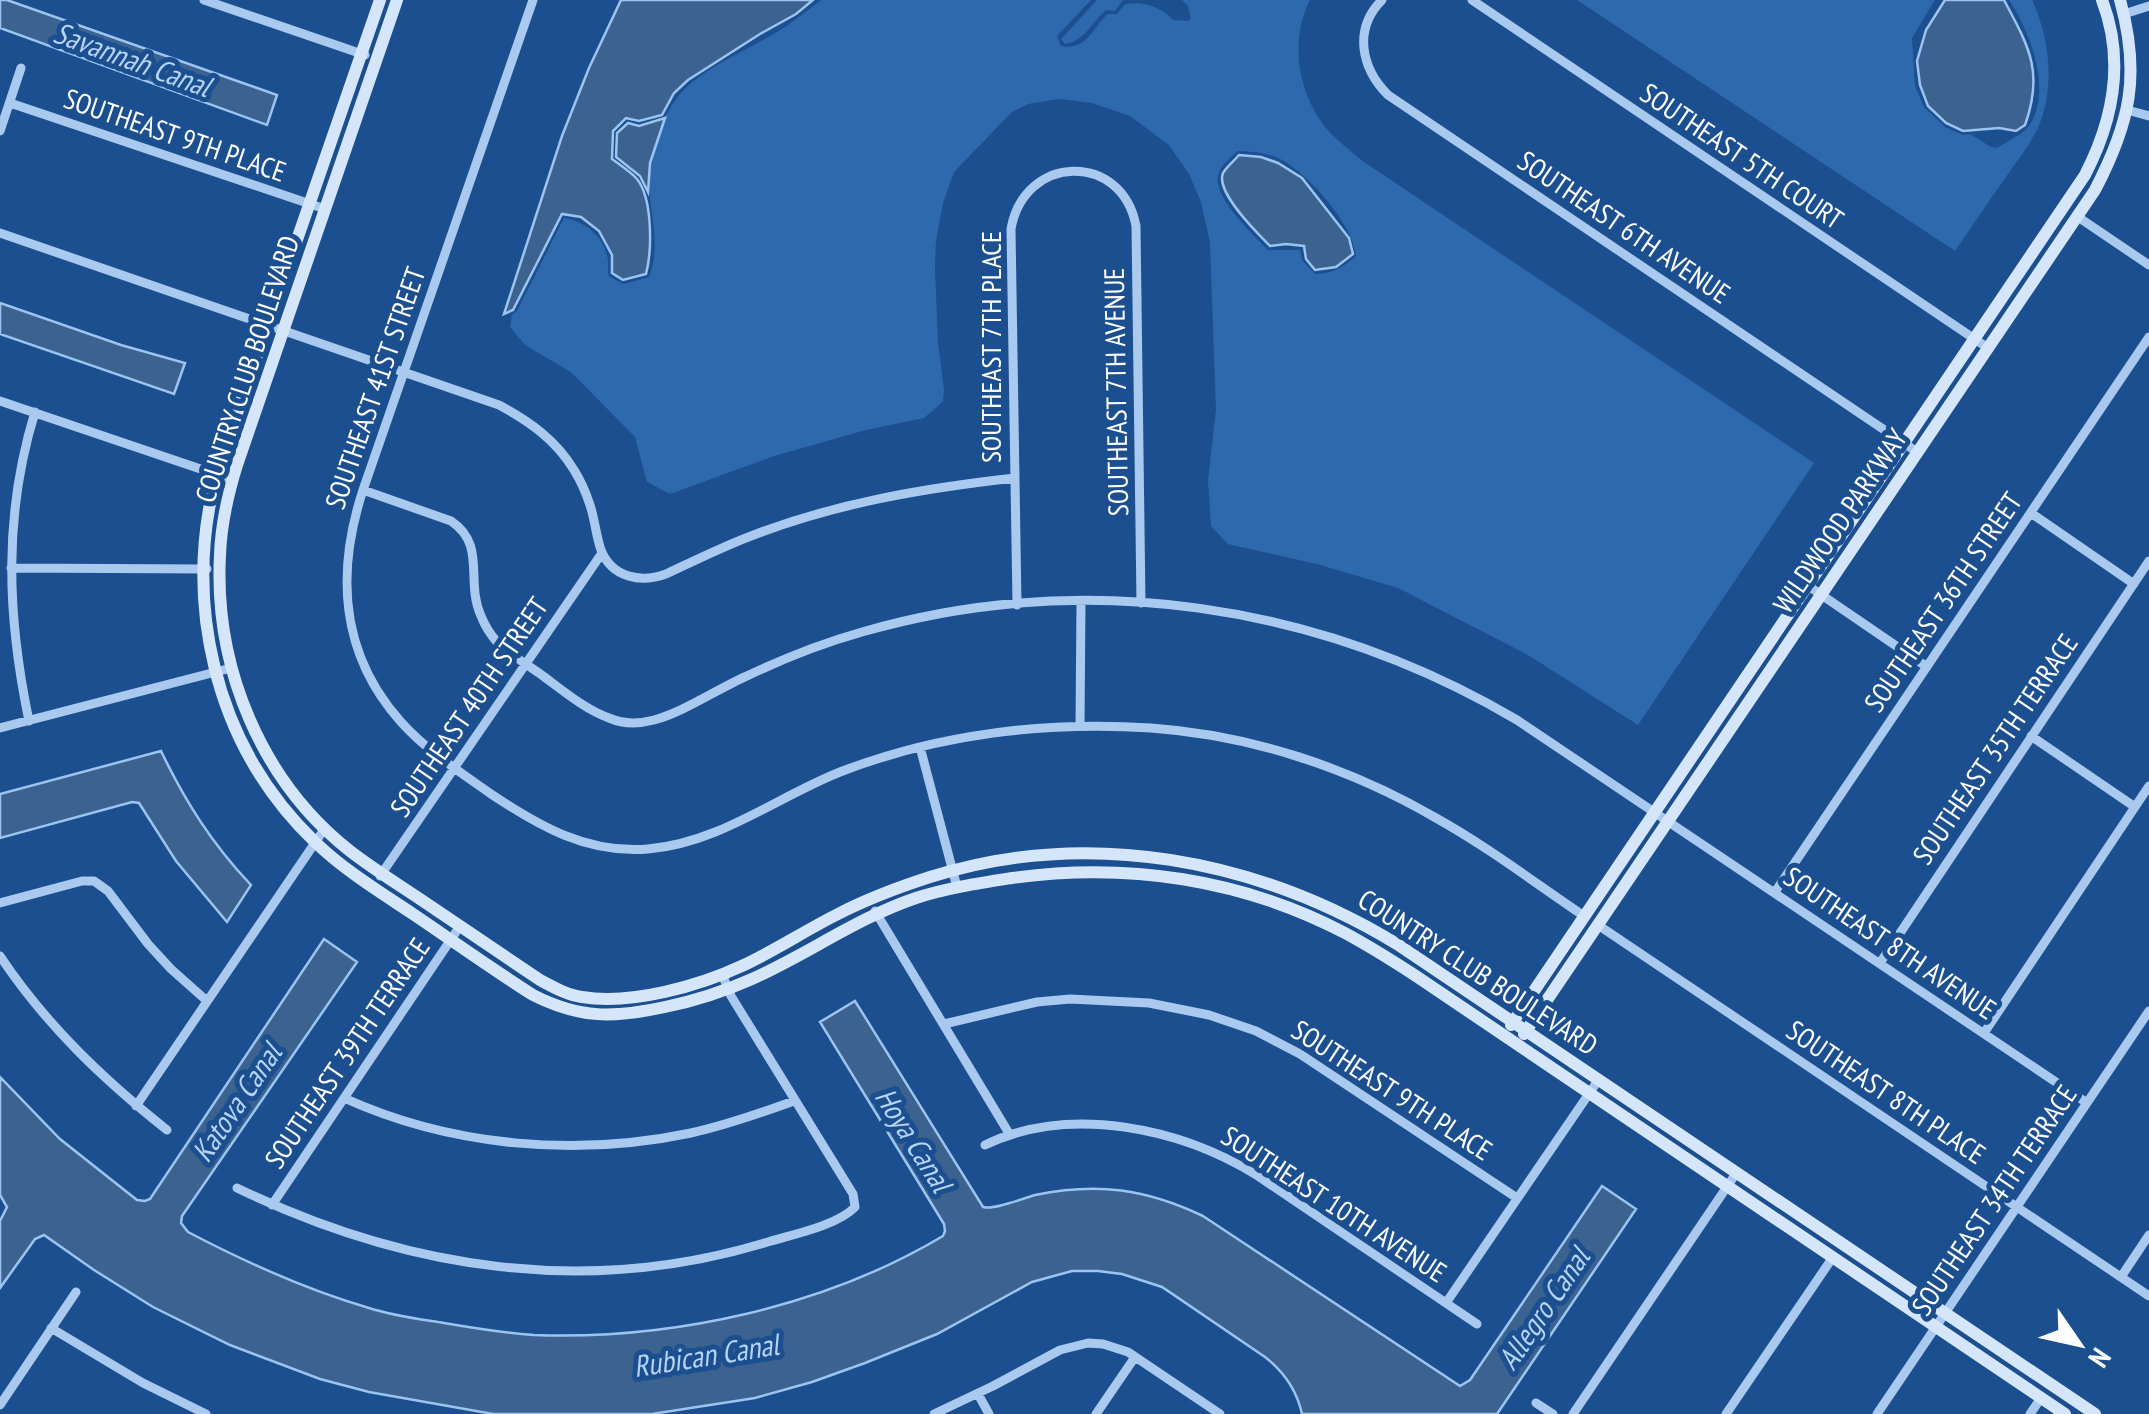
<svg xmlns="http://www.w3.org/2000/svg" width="2149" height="1414" font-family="'PT Sans Narrow',sans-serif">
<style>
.green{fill:#2e69ad;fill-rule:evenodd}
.water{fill:#3c6290;stroke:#9cc4f0;stroke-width:2.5}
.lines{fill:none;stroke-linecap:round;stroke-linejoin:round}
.street{stroke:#a9c9ee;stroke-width:9}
.secondary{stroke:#d6e6fa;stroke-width:12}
.labels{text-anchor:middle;stroke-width:10;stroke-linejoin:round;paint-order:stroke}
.street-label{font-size:28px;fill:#fff;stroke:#1b4f8f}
.water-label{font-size:30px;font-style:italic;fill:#b5d3f5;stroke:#1b4f8f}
</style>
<rect width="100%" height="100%" fill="#1b4f8f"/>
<path class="green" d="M821,0h270l-34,36 4,10c26,5 30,-17 47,-32h9l8,-10c19,-3 36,3 48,16l15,1 3,-3 -3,-12 -6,-6h128c-20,39 -13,88 12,123 11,15 28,27 42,39l450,301 -176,262 -110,-70 -130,-67 -81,-24 -89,-20 -17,-18 -3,-45 8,-72 -6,-166 -9,-41 -12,-28 -20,-29 -39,-29 -38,-13 -33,-4 -31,5 -16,8 -58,60 -11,31 -7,38 -1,27 3,75 6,47 -1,11 -6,6 -13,11 -58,12 -92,26 -104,38 -23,-12 -12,-45 -64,-65 -46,-27 -15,-18 2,-12 5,-4 47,-93c22,4 41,19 44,42 1,4 -1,12 1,16 2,2 13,7 15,8l25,-7c15,-38 -5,-75 1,-113 2,-21 17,-55 30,-70 26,-28 66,-43 97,-62 15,-9 30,-21 44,-32zM1238,151c14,1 27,1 40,7 28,13 76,67 78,98 -14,12 -22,17 -41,18l-13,-14 -2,-10h-32c-15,-15 -55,-53 -50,-74 2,-10 13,-19 20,-25z
M1097,0h26l-8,11 -9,-1c-15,13 -20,30 -41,34l-4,-5z
M1577,0h358l-23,38 3,48 9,21 21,20 18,8 7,-1 21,13 6,1c7,-5 28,-15 32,-22 24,-35 1,-95 -20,-126h23c16,34 22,78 11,114 -6,22 -22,41 -35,60 -18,25 -35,51 -53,77z"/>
<path class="water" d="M0,0h7l270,95 -10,30 -267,-97z
M621,0h192l-17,14 -36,20 -72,46 -14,13 -12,22 -23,6 -13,-3 -13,13 -1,28c8,6 19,13 25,20 16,20 15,72 9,95l-23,6 -11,-7v-18l-13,-24 -18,-14 -19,-3 -49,96 -9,4 58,-178 27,-68z
M1945,0h59c25,47 40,72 21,125l-9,6 -17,-3 -36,3 -17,-8 -18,-17 -8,-21 -3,-24 9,-31z
M665,118l-15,45 -2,29 -8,-16 -24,-19 1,-24 11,-10 11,3z
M1239,155l22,2 17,6 24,15 47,60 4,16 -17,13 -21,3 -9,-11 -2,-13 -18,-2 -16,2c-13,-13 -55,-54 -47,-73 3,-6 12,-13 16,-18z
M0,303l121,42 64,18 -11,31 -174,-60z
M161,751c24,50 51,93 90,134l-24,37 -51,-61 -37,-58 -7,-1 -132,36v-44z
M324,939l33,23 -175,254 -1,7 7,9c59,31 116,57 181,76 25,8 50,11 75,15 29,5 61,10 90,12 138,5 290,-28 409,-99l2,-5 -1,-7 -124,-202 35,-21 128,206c11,3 38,-8 52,-12 63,-13 111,-6 168,21l257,170 10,-6 132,-194 34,23 -139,205h-195c-5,-23 -19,-43 -37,-57l-103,-70 -40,-13 -24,-3h-26l-40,11 -95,52 -72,29 -53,19 -57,16 -103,16h-159l-124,-22 -49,-13 -90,-34 -77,-38 -59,-37 -50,-35 -9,4 -35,49v-67l7,-14 -7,-12v-118l60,62 77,61 8,1 5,-2z"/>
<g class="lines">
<path class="street" d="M204,0l161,55
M533,0l-170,490c-27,82 -23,164 38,232 25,28 59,50 90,72 48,32 96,60 157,55 71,-6 127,-51 192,-77 98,-38 206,-51 311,-44 100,7 199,40 285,90 52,29 99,65 148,98
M1382,0c-29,29 -21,68 6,95l529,357
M1472,0l516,348
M2124,14l25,-8
M10,103l315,106
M2127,110l22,6
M0,131l21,-63
M2078,217l71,48
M0,233l499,172c30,16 57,35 75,65 7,11 12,23 16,35 5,15 6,31 11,45 11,28 40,33 65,24 28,-13 56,-27 85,-38 85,-33 174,-48 264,-58
M0,401l233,79
M363,490l88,31c36,24 14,60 30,95 4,10 9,18 16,26 12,12 28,21 42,31 22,16 45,36 70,45 14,6 30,6 45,2 30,-8 65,-32 95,-45 36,-17 74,-32 113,-43 223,-64 456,-29 655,88l570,383
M2031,513l103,71
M11,568l196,1
M1807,585l120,82
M1017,605l-6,-376c13,-75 111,-78 125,-3l5,377
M29,721c-22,-105 -26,-205 6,-309
M1080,726l1,-125
M0,728l231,-60
M2031,736l104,71
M920,747l37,140
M380,876l222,-323
M1775,892l374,-555
M0,903l82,-22h12l14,10 40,53 23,25 36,32
M875,911l135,224
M1598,925l551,371
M0,956c46,69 103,123 167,174
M1880,963l269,-402
M944,1024l93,-22 33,-3 79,4 60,12 47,16 44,23 217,144
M1984,1033l165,-247
M344,1098c108,49 233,59 347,35 36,-8 70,-20 103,-32
M136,1106l189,-278
M985,1145c85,-41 196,-17 273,31l219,148
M237,1188c170,82 352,110 534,53 24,-7 67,-16 84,-34l-2,-13 -122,-198 -9,-22
M272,1205l188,-279
M2121,1277l28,-42
M1446,1303l153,-224
M51,1328l92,55 63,31
M978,1394l11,20
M1536,1403l17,11
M0,1405l76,-113
M934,1414l59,-28 67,-36 28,-7 15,1 25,8 92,62
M1096,1414l39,-57
M1573,1414l164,-242
M1726,1414l107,-157
M1877,1414l272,-403
M2030,1414l11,-16"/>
<path class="secondary" d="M380,0l-161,465c-38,134 -6,279 96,377 29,28 65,50 98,72 40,27 79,55 120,81 47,24 81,23 132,12 29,-6 60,-16 87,-28 56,-25 105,-61 164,-81 31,-10 64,-15 96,-20 115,-16 230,1 333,55 24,13 48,28 71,43l649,438
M397,0l-160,465c-9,29 -16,59 -17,90 -6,112 41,226 130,296 22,17 46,32 70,48 40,27 80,54 120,81 13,7 27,15 42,17 50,8 117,-11 162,-32 32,-15 62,-35 94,-51 29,-15 61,-27 92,-37 158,-50 327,-18 467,67l698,470
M1511,1025l574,-850c29,-56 40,-115 17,-175
M1524,1034l571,-844c35,-67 46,-115 25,-190"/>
</g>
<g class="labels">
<g class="street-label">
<text transform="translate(175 135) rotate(19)" y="10">SOUTHEAST 9TH PLACE</text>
<text transform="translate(1742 156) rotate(34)" y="10">SOUTHEAST 5TH COURT</text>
<text transform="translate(1624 227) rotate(34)" y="10">SOUTHEAST 6TH AVENUE</text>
<text transform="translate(991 347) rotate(-90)" y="10">SOUTHEAST 7TH PLACE</text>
<text transform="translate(247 369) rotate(-72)" y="10">COUNTRY CLUB BOULEVARD</text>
<text transform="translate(375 388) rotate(-71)" y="10">SOUTHEAST 41ST STREET</text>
<text transform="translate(1116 392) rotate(-91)" y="10">SOUTHEAST 7TH AVENUE</text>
<text transform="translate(1840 521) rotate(-56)" y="10">WILDWOOD PARKWAY</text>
<text transform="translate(1943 602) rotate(-56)" y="10">SOUTHEAST 36TH STREET</text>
<text transform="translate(469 707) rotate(-56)" y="10">SOUTHEAST 40TH STREET</text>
<text transform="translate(1995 749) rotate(-56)" y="10">SOUTHEAST 35TH TERRACE</text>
<text transform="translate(1890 943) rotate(34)" y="10">SOUTHEAST 8TH AVENUE</text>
<text transform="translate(1478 972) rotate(33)" y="10">COUNTRY CLUB BOULEVARD</text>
<text transform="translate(347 1053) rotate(-56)" y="10">SOUTHEAST 39TH TERRACE</text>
<text transform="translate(1392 1090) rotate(33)" y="10">SOUTHEAST 9TH PLACE</text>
<text transform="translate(1886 1092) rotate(34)" y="10">SOUTHEAST 8TH PLACE</text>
<text transform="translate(1994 1200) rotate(-56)" y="10">SOUTHEAST 34TH TERRACE</text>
<text transform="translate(1334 1204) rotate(33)" y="10">SOUTHEAST 10TH AVENUE</text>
</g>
<g class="water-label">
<text transform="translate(132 60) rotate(20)" y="10">Savannah Canal</text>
<text transform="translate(237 1103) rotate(-56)" y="10">Katova Canal</text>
<text transform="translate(913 1140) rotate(58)" y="10">Hoya Canal</text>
<text transform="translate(1544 1309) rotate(-56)" y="10">Allegro Canal</text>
<text transform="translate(706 1356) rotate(-9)" y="10">Rubican Canal</text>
</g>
</g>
<g transform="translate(2079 1344) rotate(124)" stroke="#1b4f8f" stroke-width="8" paint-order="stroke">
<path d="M0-8L18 38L0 25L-18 38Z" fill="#ffffff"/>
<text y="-15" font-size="28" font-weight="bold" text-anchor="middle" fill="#ffffff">N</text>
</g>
</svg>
